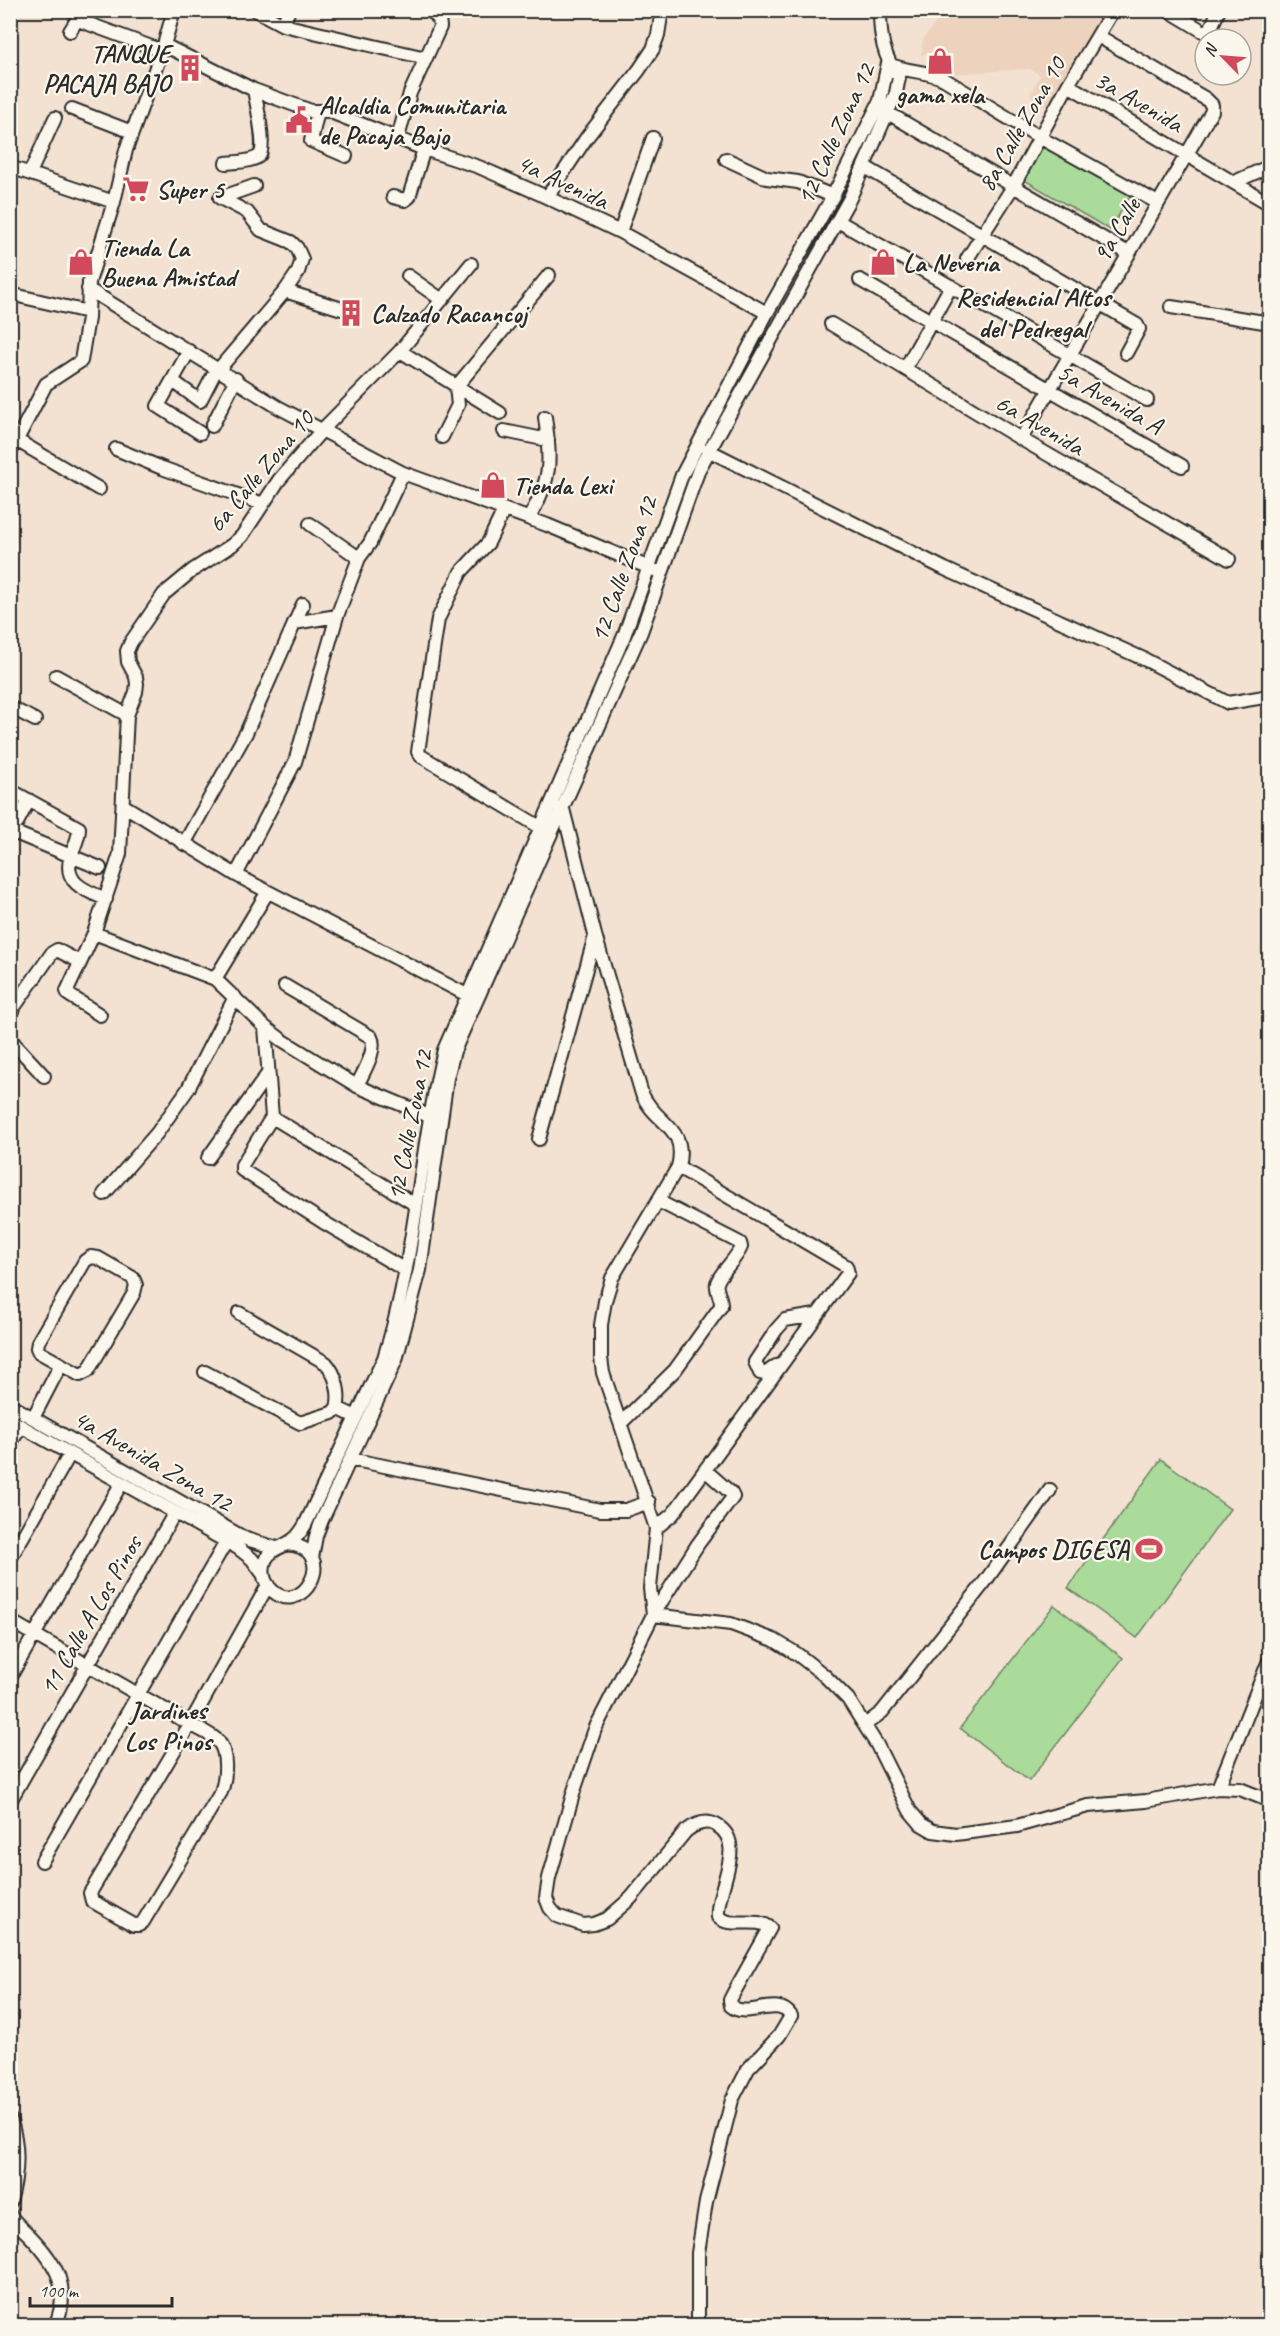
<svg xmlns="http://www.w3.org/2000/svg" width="1280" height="2336" font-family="Caveat,sans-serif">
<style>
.built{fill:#edd3be}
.green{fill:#abdb9b;stroke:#6b8363;stroke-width:1.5}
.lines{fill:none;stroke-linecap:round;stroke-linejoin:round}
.minor-casing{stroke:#2b2b2b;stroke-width:16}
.minor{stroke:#fbf7ec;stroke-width:12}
.labels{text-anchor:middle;stroke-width:4.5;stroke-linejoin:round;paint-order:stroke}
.poi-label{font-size:26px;font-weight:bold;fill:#2b2b2b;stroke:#fbf7ec;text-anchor:start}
.street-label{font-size:26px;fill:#2b2b2b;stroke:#fbf7ec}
.neighbourhood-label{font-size:27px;font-weight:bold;fill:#2b2b2b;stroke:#fbf7ec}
</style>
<rect width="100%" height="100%" fill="#f3e2d1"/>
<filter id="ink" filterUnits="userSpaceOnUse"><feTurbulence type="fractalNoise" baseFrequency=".0167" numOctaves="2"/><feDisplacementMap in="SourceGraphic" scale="12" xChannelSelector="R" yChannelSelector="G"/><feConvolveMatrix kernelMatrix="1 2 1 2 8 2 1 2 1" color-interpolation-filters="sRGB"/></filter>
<g filter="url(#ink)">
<path class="built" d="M945,11h161l-57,97 -19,-13 10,-20 -10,-6 -80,5 -7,-24 -22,5 2,-16z"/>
<path class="green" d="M1046,137l89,51 -25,42 -89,-52z
M1161,1459l69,50 -93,129 -69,-50z
M1054,1605l69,53 -94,123 -69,-53z"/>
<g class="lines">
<defs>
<path id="minor" d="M255,10l28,15 143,33
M1168,10l48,29
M283,25l6,-15
M70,31l7,-11 4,1 81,30
M1208,34l11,-24
M164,45l90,45 57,21h17l96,38 55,18 61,27 80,38 147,81
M889,64c19,9 37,6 55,15l97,59 117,65
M1068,85l202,119
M72,109l60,23
M318,111l-7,30 35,15
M888,113l240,140
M398,138l12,-45 30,-66 -1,-8 -9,-9
M726,159l41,19 31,4 35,14
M226,163c8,-1 26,-1 33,-7 8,-7 -3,-55 -5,-66
M10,167l104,35
M865,167l272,158 2,4 -13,24
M30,173l25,-55
M1236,184l3,-4 31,-14
M393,197l12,3 4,-3 15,-48
M547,197l40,-60 52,-67 14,-21 5,-14 4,-25
M838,221l309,179
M620,232l33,-94
M967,259l47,-74 54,-100 45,-75
M408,276l34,24
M860,280l322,186
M88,289l190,118 125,66 144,52 110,46
M285,291l57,18
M10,294l78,18
M1171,307l99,16
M831,324l190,115 208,120
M189,351l-31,55 42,27
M400,351l100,62
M219,369l66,-78 13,-19 4,-13 -5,-11 -6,-6 -30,-12 -14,-18 -27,-14 34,-12
M905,369l46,-83
M173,381l27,20 17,-33
M212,426l24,-47
M504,431l44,9
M442,437l16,-32 -2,-18 93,-112
M1021,439l191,-328v-6l-6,-6 -108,-63
M18,441l81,48
M116,449l46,19 101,36
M708,450l237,119 201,91 82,43 42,-7
M10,453l36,-69 35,-23 7,-43 1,-36 25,-80 12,-52 38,-105 10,-35
M504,510l-16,33 -27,29 -23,47 -20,133 3,4 119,71
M529,518c23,-40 22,-56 16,-101
M310,524l49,34
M294,623l43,-7
M56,676l71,39
M10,707l25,13
M10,790l69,38c0,11 -5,18 -8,28 -9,27 15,35 35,43
M123,805l113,70 231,120
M560,808l3,1 32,126 47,159c14,31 46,32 36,73l-66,111 -7,23 -4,24v33l2,15 53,155 -6,60 3,27
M13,832l87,36
M10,836l19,-36
M184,844l62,-111 57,-129
M236,875l59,-113 42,-146 22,-58 11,-15 33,-70
M94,933l121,46 50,48 17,13 75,46 79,33
M215,979l52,-86
M285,986l86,51c7,13 -9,37 -14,49
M10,1013l42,-60 5,-3 23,12
M100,1015l-31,-20 -2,-4 27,-58 26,-79 7,-139 9,-23 1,-8 -1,-7 -8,-15 -1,-11 4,-9 33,-48 29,-24 39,-25 10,-9 37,-56 43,-50 78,-79 71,-87
M265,1027l7,90 -30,48v5l81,52 82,48
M10,1039l34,37
M272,1117l144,88
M539,1139l56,-203
M208,1158l59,-83
M104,1194l53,-61 31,-44 47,-92
M91,1257l7,1 35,20 3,7 -2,8 -46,78 -8,4 -41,-23 -2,-4 1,-6 47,-81z
M239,1313l87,50c10,11 15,31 11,45l19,9
M776,1366l-11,8 -5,-1 -5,-11 21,-32 9,-10 31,-5
M205,1372l95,51 32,-10 5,-5
M10,1405l236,134 30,9
M33,1418l28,-54
M10,1420l228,128 14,11 11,15
M621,1423l54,-53 46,-64c1,-8 -6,-16 -4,-23 3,-11 19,-23 24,-36l-1,-4 -82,-42
M10,1444l11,-18
M350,1459l250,51h26l23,-8
M656,1528l17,-14 175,-241 -2,-7 -168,-99
M286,1544c58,4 14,81 -17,43 -6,-8 -7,-17 -4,-26 6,-14 19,-13 29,-22 5,-4 8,-9 11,-14l79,-167c32,-100 35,-207 60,-308l180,-414 58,-161 85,-162 66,-117 47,-95 8,-38
M312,1558l4,-22 6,-16 74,-160 24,-90 27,-192 7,-27 187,-419 58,-163 151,-271 46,-105 3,-16c-16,-20 -19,-41 -19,-67
M10,1559l60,-105
M653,1615l78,9 43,16 23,14 27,21 24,24 29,46 33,66 11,13 12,7 23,3 61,-8 71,-20 58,-5 72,-13 22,1 30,12
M10,1621l180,103c9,5 21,10 28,17 10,11 8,38 3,51l-78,130 -4,3h-5l-42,-24 -2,-8 100,-169 78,-139
M10,1677l111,-193
M865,1725l17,-13 102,-129 66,-93
M1218,1788l52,-130
M10,1801l164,-287
M42,1861l184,-319
M10,2119c10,28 8,55 0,83
M10,2215c5,8 13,14 20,21 26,27 42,52 25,90
M698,2326v-73l8,-51 26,-102 16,-31 31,-33 12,-20c-13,-21 -44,4 -60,-10l-1,-6 3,-6 37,-66c-13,-12 -39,1 -52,-11 -3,-28 31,-74 -2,-92 -11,-6 -21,-1 -30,6l-55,67 -24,21 -13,5 -11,1 -26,-9 -7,-8 -4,-10 3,-20 25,-87 21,-62 58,-114 45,-71 35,-47 -2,-4 -26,-23"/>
</defs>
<use href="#minor" class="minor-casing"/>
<use href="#minor" class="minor"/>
</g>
</g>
<defs>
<symbol id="shop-bare" viewBox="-9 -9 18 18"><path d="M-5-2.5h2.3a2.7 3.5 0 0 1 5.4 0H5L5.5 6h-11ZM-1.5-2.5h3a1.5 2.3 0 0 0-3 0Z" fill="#d1495b" stroke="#fbf7ec" stroke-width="2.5" paint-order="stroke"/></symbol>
<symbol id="building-bare" viewBox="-9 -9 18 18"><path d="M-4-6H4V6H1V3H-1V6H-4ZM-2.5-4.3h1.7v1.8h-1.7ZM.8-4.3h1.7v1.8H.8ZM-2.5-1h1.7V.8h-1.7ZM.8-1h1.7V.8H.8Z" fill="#d1495b" stroke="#fbf7ec" stroke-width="2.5" paint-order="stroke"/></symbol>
<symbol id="civic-bare" viewBox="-9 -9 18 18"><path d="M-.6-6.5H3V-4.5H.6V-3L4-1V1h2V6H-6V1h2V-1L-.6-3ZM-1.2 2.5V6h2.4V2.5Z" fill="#d1495b" stroke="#fbf7ec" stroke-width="2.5" paint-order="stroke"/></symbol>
<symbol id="supermarket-bare" viewBox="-9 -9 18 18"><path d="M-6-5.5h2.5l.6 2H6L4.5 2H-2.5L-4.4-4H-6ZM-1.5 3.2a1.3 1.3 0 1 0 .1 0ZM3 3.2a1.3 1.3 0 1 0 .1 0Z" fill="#d1495b" stroke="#fbf7ec" stroke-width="2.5" paint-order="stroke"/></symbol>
<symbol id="stadium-bare" viewBox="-9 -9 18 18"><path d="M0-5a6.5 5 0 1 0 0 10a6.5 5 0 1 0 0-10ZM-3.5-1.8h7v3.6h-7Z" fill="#d1495b" stroke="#fbf7ec" stroke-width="2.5" paint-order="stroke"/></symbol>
</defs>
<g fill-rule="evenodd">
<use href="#shop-bare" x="921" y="42" width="38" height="38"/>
<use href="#building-bare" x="171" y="49" width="38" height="38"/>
<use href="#civic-bare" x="280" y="101" width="38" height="38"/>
<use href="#supermarket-bare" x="117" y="170" width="38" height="38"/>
<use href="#shop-bare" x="62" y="243" width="38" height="38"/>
<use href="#shop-bare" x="864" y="243" width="38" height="38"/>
<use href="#building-bare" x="332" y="294" width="38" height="38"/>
<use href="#shop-bare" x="474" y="466" width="38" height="38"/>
<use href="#stadium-bare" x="1130" y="1530" width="38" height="38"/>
</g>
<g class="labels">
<g class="poi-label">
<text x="170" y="62" text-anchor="end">TANQUE<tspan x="170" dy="30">PACAJA BAJO</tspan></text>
<text x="940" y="103" text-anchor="middle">gama xela</text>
<text x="319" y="114">Alcaldia Comunitaria<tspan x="319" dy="30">de Pacaja Bajo</tspan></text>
<text x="156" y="198">Super 5</text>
<text x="101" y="256">Tienda La<tspan x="101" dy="30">Buena Amistad</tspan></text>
<text x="903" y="271">La Nevería</text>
<text x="371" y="322">Calzado Racancoj</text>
<text x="513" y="494">Tienda Lexi</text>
<text x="1129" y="1558" text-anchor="end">Campos DIGESA</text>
</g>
<g class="street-label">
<text transform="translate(1139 101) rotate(30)" y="9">3a Avenida</text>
<text transform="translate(1021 124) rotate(-60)" y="9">8a Calle Zona 10</text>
<text transform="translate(835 134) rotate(-65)" y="9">12 Calle Zona 12</text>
<text transform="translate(563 181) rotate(25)" y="9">4a Avenida</text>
<text transform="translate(1116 230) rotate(-60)" y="9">9a Calle</text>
<text transform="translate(1110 398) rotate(30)" y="9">5a Avenida A</text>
<text transform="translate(1040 424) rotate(30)" y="9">6a Avenida</text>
<text transform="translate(260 471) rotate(-50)" y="9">6a Calle Zona 10</text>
<text transform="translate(623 569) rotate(-70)" y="9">12 Calle Zona 12</text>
<text transform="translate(409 1125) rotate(-79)" y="9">12 Calle Zona 12</text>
<text transform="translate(153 1460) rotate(30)" y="9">4a Avenida Zona 12</text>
<text transform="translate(90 1615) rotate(-60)" y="9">11 Calle A Los Pinos</text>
</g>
<g class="neighbourhood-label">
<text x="1033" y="306">Residencial Altos<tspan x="1033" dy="31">del Pedregal</tspan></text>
<text x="168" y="1719">Jardines<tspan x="168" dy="31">Los Pinos</tspan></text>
</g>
</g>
<rect width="1280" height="2336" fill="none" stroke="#fbf7ec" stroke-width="36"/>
<rect x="18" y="18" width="1244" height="2300" fill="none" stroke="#2b2b2b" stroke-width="2" filter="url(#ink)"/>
<g transform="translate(1223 57) rotate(295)"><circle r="28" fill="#fbf7ec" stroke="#a8a59f" stroke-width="1.5"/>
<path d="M0-4.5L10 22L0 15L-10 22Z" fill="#d1495b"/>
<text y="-9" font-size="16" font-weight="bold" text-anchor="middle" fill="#2b2b2b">N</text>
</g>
<path d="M30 2297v9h142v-9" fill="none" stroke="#2b2b2b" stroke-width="3"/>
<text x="39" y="2297" font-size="18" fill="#2b2b2b" stroke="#fbf7ec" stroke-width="4.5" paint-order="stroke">100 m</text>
</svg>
